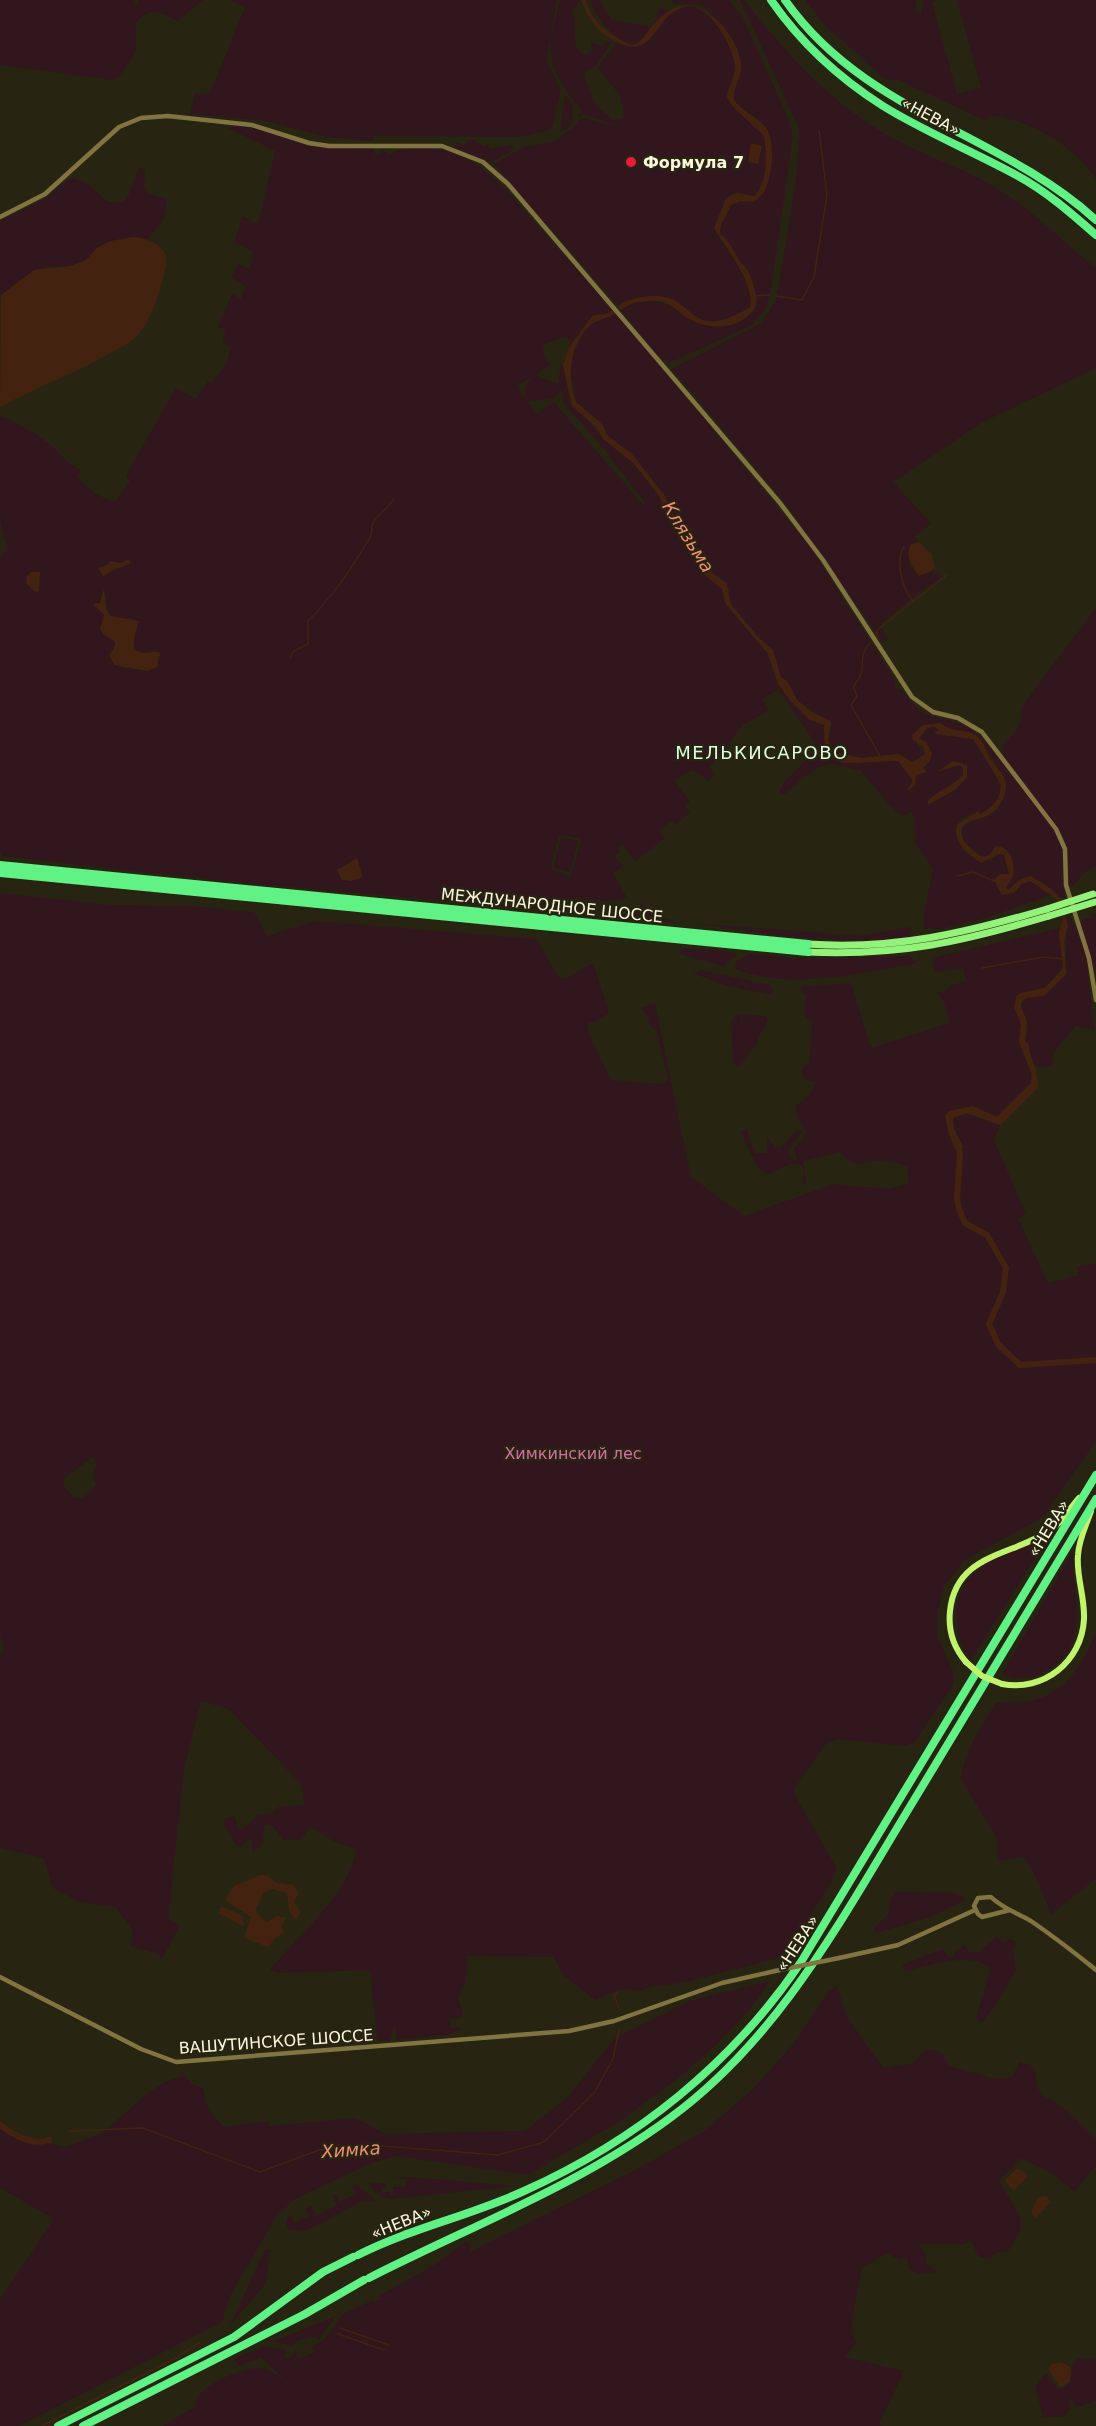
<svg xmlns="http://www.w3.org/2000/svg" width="1096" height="2426" font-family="'DejaVu Sans',sans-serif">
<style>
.green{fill:#31161e;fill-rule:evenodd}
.water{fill:#43230f}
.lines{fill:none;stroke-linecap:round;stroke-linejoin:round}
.stream{stroke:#43230f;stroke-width:1.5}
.river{stroke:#43230f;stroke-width:6}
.tertiary{stroke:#827441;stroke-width:4.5}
.primary{stroke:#c2f36c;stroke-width:6}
.trunk{stroke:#92f279;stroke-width:7}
.motorway{stroke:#61f286;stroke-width:8}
.tertiary-bridge{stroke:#827441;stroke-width:4.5}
.primary-bridge{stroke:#c2f36c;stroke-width:6}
.trunk-bridge{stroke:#92f279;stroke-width:7}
.poi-dot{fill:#ec183a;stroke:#272512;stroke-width:2}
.labels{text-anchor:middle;stroke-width:4.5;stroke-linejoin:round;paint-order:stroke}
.street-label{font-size:16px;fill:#fcf7dc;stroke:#272512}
.poi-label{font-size:16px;font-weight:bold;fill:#fcf7dc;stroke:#272512;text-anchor:start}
.park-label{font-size:16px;fill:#d76ca3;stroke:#272512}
.water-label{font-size:18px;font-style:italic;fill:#f38c72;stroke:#272512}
.neighbourhood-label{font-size:18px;letter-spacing:1.5px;fill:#ddfce0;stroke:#272512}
</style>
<rect width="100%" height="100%" fill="#272512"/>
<path class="green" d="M0,0h134l3,6 2,-6h64l-25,21c-19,-8 -27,-16 -42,2v29l-18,26 -6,2 -112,-15z
M229,0h328l-11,61 15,29 -8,36 -3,4 -30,7 -146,-1 -2,5 -46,-4 -59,-16 -77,-7 5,-21 15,1 35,-87z
M560,0h21l-8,9c4,16 -1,27 5,42l8,3 6,-3 -1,-9 11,4 7,-5 3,1 -16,24 -11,5 -1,6 12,28 17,15 11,-2 -4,-22 -22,-29 19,-25c41,19 38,-32 70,-36 20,-2 44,33 47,51 3,15 -3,26 -7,40 11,11 30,24 37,38 6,13 2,54 -12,62l-11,-4 -11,2 -16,33c10,18 45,62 35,81 -12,5 -26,13 -40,12 -12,0 -23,-13 -33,-19 -16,-10 -44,-6 -58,4l-124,-142 30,-17 31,-6 20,-15 5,-8 -2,-5 4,2 -2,6 4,-3 41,11 -41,-15 -19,-25 -12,-23 -3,-26z
M591,0h9l11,20 39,6 7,-7 1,-10 4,-2 6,5 -15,13 -14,18c-19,6 -45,-26 -48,-43z
M672,0h57l13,16 44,97 7,23 -23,160 -6,15 -12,14 -83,38 -13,-10 -35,-43c29,-24 65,5 92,17l43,-20 1,-9 -9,-28 -11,-10 -9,-19 -8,-8c3,-14 3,-28 17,-35l9,3 18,-8c7,-17 13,-49 2,-65 -9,-12 -24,-17 -32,-28 -2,-12 7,-20 7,-32 1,-25 -22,-48 -39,-63l-24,-2 -4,2z
M740,0h4c43,55 91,108 154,141 32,17 67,28 98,47 37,22 66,54 100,80v100l-115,55 -88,59 38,41 -16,14 4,5 -8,2 -2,19 10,13 14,-7v7l6,-4 2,4 -6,7 -9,4 -46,37 7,15 -4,3 -98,-139 -113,-134 90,-46 13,-22 5,-22 17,-107 2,-44z
M805,0h111v11l5,4 2,-15h15l-6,2 25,92 24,-6 -24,-88h139v179c-19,-31 -69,-62 -106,-63l-4,5 -87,-41 -14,-1 -59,-53z
M565,95c10,9 10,21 3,33l-8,3z
M234,125l24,4 54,18 61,2 3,7 8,-6 5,5c26,-16 71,-4 94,14 21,16 37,37 54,56 26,28 51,57 77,85l-9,4 -12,1 -23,31 -1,-7 -5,-2 -22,8 7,20 -14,10 23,9 3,-21 2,2 6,31 34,43 29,23 27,34 15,29 11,8 21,43 16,13 4,16 42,49 10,30 12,16 20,20 14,5 1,24 3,4 29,11 22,-5 19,2 15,20 -7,10 6,-2 4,-14 14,-14v-13l-11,-9 8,-11 9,-1 5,8c10,3 24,-2 32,4 6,4 9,14 13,20 14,22 27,44 -9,56l-5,-2c-5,3 -12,6 -15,12 -6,13 9,31 20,35h14l8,-6 5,1 6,19h-9l-7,7 7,12 15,-1 5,-8 9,-3 20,12 -1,3 -67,23 -41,10h-17v-16l9,-44 -18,-26v-25l-4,-6 -9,4 -15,-13 -26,-33c-10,0 -18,-5 -28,-6 -17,-1 -36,20 -48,30h-6l5,-12 31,-31 1,-7 -38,-55 -16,10 7,11 -26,15 -34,42 6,7 -6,7 -16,-11 -20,10 17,21 -5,5 5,7 -15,12 -4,-4 -12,9 6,8 -29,23 -14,-16 -4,3 2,3 -5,5 8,10 -10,7 14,25 -20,3 -44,-3 -2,13 -329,-29 -230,-26 -2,-5v-292l7,-10 -7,-29v-104c14,4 44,22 55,33 8,9 14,15 26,21l-3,6c5,11 25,24 37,25l15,-19 -4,-7 50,-87 20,11 12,-18 5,2 14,-20 4,-17 -9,-3 4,-13 -8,-3 14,-33 9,5 5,-13 -15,-8 7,-14 11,5 4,-17 -18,-10 7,-26 16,8 17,-73 -47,-23zM535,375c-9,9 -14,12 -7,26l26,-3 7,-8 3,13 41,47 40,53 -3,1 -88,-102 -18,12 -19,-28zM103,591l3,3c-1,17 4,29 24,24l8,8c-11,19 -4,30 17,25l6,4 -13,16 -30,-4 -3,-26 -14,-11 3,-15 -6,-8zM951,762h12l4,15 -12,13 -21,12 2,-8 14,-7 13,-12v-7l-4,-3 -22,7zM563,835l17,4 1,3 -11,35 -18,-8 -1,-4 8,-29z
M470,139l15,7 2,-2 3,5 21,-4 3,4 -23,14 -36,-16 2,-5 6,4z
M140,167l5,2 -1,16 4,9 19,5 -3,20 -16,20 -15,-2 -36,11 -11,12 -16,6 -25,1 -45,30v-76l46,-23 24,-20 15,4 23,20h15c10,-8 9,-24 17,-35z
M616,313l193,232 85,133 1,9c11,5 15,15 23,22 15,12 36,9 52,19 15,9 84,97 91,114 4,11 1,40 4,55l-5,1 -29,-22 -12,4 -11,10 -2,-3c12,-14 10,-39 -10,-41l-7,9 -7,2 -17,-15 -4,-12c8,-13 29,-9 38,-23 4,-6 5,-17 7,-23 -3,-10 -27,-48 -35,-51 -12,-5 -20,-1 -31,-10l-19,3 -9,11 13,17 -12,8 -12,-7 -40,3 -27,-6 -6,-11 4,-18 -34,-22 -11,-20 -6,-4 -8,-27 -15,-13 -27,-33 -2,-15 -9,-12 -13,-8 -16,-36 -17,-17 -8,-19 -34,-43 -24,-18 -32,-34 -3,-19 -5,-9 4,-18 13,-26 10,-9z
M1096,608v258l-11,6 -13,15 -5,-3 -1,-40 -3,-8 -60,-81 -1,-8c10,-14 23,-20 19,-38l5,-8z
M561,837l17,4 -8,31 -17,-4z
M0,893l110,12 80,1 64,6 13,24 49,-15 221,18 21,38 9,1 24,-14 3,2 15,47 -12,8 -8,1 -2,8 24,50 51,4 6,-4 -11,-49 -7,-5 -3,-11 -6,-8 14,-3 36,173 53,39 90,-32 53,5 22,-6 -2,-17c-7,-2 -16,-4 -24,-5 -20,-2 -25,12 -42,-9l-38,9 4,24 -4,-2 1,-14c-11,-15 -24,4 -37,5l-10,-7 -16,-35 2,-2 4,-1 8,24h12v-16l8,10 6,1 14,-16 8,-2 -15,21 2,7 8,3 -4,-12 13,-16 -10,-17 -1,-11 13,-9 7,-14 -12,-3 -2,-7 3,-7h4l3,-45 -7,-2v-24l-4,-2v-5l50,-4 20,65 79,-25 -6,-21 -7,-10 6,1 6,-7 17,-5 -3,-13 -28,4 -3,-11 4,-4 124,-29c-3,27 14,40 -15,60 -8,5 -18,2 -27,6l3,30 -2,19 12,29v11l-34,34 -24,-11 -28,9v3l10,31 8,-3 -9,-17 -1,-11c19,-11 29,6 47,7l-6,15 32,74 -8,4 30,65 31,-8 -2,-8 19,-4v178l-53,76 -78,43 -21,26 -6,24v29l15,32 1,13 -39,58 -10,4 -69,-7 -10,5 -32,45 3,10 39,68 -4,15 -50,75 -96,25 -36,5 -11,4 -13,-2 -13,3 -18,8 -32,-25 -9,-18 -87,-1 -1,24 -8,18 5,16 -1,4 -13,1 1,9 10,-1 1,3 -14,5 -50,5 -1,-11 -3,-1 -3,13 -13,-1 -7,-70 -90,3 -10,-3c28,-35 80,-76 86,-121l-23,-8 -22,-14 -12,14 -9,-2 -6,2 -11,-15 -8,-1 -3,20 -10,8v-15l-12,9 -5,-3 -12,-22 3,-4 9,-2 3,13 4,1 16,-15 12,-1 8,-7 27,-2 -4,-21 -72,-75 -28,-8 -17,69 -15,141 1,9 10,5 -18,34 -6,-6 -26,-7 3,-15 -17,-24 -36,-5 -27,-14 -9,-30 -44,-10v-194l4,-3 -4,-17zM93,1457l5,7 -5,8 3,13 -13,13 -9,-1 -10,-10 -1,-8z
M642,904l18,12 14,5v1l-36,-2 -4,-10z
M1092,914h4v61l-15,-52 3,-5h7z
M1070,916l15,34 10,80 -20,-4 -21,26 -1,14 -17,1 -11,-26 4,-14 -8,-20 3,-9 28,-9 14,-15v-57z
M696,923l163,13 50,-9 9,9 -7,-5 -2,6c-71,8 -143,-2 -213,-14z
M686,949l34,1 18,4 -15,12 -44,-12 1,-4z
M752,954l42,4 117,-2 2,5 6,-2v-4l2,2 -7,7c-57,9 -123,27 -179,5 -1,-9 9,-13 17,-15z
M700,970l70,15 3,6 -1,4 -48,-10 -31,-12z
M737,1014h3l1,8 4,-1 -3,-1v-6l24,2 2,4 -12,22 2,1 -20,25 -4,-5 -3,-41z
M1045,1538l2,1 -76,121c-25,-32 -19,-79 19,-99 17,-10 37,-15 55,-23z
M1073,1551c-3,45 23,91 -27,120 -14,9 -29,10 -44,3z
M1096,1631v248l-45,35 -18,-43 -10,-14 -26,4 1,-21 -37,-61c4,-29 19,-51 35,-76 10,-2 18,-1 27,-1 40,-4 61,-37 73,-71z
M895,1892l57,1 11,3 3,4 -39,18 -51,15 -2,-5 14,-13 2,-14z
M997,1936l6,7 8,-4 6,4 -4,6 3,21 -19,33 -15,19 -6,-3 14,-50c-14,-19 -64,-3 -84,2l-4,-6 41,-16 6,9 3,-1 3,-5 10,-7 5,8 10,-1z
M770,1981l-19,27 -35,37 -39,34 -57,42 -92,54 -132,-19 -25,7 -76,36 -18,16 -47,81 -8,26 -203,104h-19v-127l52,-77 -1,-5 -51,-29v-63l25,14 41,8 36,-14 45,-39 20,-13 18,-5 8,9 10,3 4,18 16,21 45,-6 1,5 87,-8 29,16 140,-3 42,-33 47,-59 75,-38z
M837,1986l9,29 37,53 31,-5 8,-10 10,-4 11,5 6,12 47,13 16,-2 7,-15c25,3 12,17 22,31 4,5 10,6 16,10 14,11 27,24 39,36v26l-21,27 -23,-19 -31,-15 -22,23c16,30 35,39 8,71h-10l-8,7 -11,-3 -7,-16 -7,4h-46l6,7 3,14 10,7 -18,2 -10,-5 -2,-13 -8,4 -12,-7 -25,15 -11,58 5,17 -11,14 59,14 -25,53 2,2h-718l32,-19c-3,-19 49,-41 66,-39 12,1 23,13 32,19l-32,-29 -22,8 -5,-7 31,-13 21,4 -1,9 7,-2 3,-7 2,9 17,-6 -2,-7 12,-6 19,-26 30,-14 2,2 6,-3 -2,-3 57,-32 30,-23 5,4 -2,11 2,-5 164,-81 68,-38 50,-43 40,-45 35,-52z
M393,2177h15l109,9 -125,13 -12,-3 -11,-10 2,-3h15v4l-4,1 -1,4h9v3l3,-1v-7h13v-8z
M355,2184l22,17c-5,0 -11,0 -15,1 -20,6 -55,37 -74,27l-2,-6 1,-5 8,-4 -4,3 3,6 15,-7 -3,-7 5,-3 5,11 21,-12 -5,-10 3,-1 4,8 17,-8 -4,-9z
M265,2249l5,1 -5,34 -35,42z
M336,2316l-18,24 -1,-4 -21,5 -3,5 -21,-4z
M1096,2358v43l-19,6 -8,-9 1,12 -7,7h-20l-8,-30 11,-14 12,16 7,-2 6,-5 1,-15 5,-8z"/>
<path class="water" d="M581,0h5c6,23 24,34 44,45 13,-1 15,-12 23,-20 23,-25 39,-25 64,-5 12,12 22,27 24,44 2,13 -9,23 -7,36 8,11 23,17 32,28 11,15 7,67 -13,74l-16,-4c-13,7 -16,22 -17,37 12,6 15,22 24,31 6,6 9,17 11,25 3,10 1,18 -7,25 -18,16 -46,12 -64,0 -7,-5 -11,-11 -19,-14 -13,-3 -34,-1 -44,8l-3,-4c14,-10 42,-14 58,-5 10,6 19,18 31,20 15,2 32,-7 43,-14 5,-24 -24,-58 -36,-79l12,-30 11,-5 18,3c13,-16 12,-41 9,-60l-32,-30 -5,-9c1,-11 8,-18 8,-30 -1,-20 -27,-67 -51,-60 -32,9 -29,56 -69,34 -19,-10 -26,-22 -34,-41z
M751,143l11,3 -4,18 -10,-2z
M133,237c19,3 39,10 32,33 -6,23 -11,45 -26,64 -6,8 -18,13 -27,18 -36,21 -75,35 -112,55l1,-112 33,-25 36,-4 16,-6 11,-12 13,-7z
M614,310l2,3c-8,6 -18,6 -25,12 -21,16 -25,55 -15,77l26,22 6,12 24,18 34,43 8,19 15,14 18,39 20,15 4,20 27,33 15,13 8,27 6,4 11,20 15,12 18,8 -3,20 6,11 27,6 37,-4 15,8 12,-8 -2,-7 -10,-7 -1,-5 11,-10 17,-2c13,11 31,4 41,17 4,6 6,14 10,20 3,6 9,10 12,15 8,14 -1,31 -13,39 -8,5 -20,5 -26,11 -11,11 10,27 18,32l7,-2 7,-9c17,2 17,15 18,29l-8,12 2,3 11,-10 12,-4 19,12 10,10 8,28 -4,15 2,33 -22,22 -17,2 -6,4v5c8,16 6,17 4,34l4,4c-1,11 10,24 9,42l-38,38 -33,-12 -14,5 1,11 9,18 -8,2 -6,-14 -4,-19 4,-5 24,-5 24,11 34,-34 1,-8 -13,-33 2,-18 -7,-16 2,-12 4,-3 25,-5 18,-20 -4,-35 4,-15 -6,-19 -27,-18 -9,3 -7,9 -12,2 -8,-15 6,-6h9l-5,-19 -5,-1 -18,9c-13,-10 -28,-19 -24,-38l21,-14 2,3c12,-6 21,-15 21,-30l-28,-45 -37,-5 -1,-3h4l-5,-5 -7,2 -8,10 7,4 6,11 -2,8 -7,7 4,4 -11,3 -1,10 -9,7 7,-11 -15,-20 -55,2 -8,-3 -10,-11 -1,-24 -14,-5 -20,-20 -12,-16 -10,-30 -43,-51 -3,-14 -16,-13 -21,-43 -16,-13 -10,-24 -16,-21 -11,-13 -29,-23 -7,-12 -24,-21 -9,-41 7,-19 23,-31 12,-1z
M919,542l13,13 3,12 -5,5 -11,4c-8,-11 -14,-19 -8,-32z
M129,559l2,4c-9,5 -21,6 -27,14l-6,-9 9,-3 3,-4 10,2z
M31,572h9l-1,20 -5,-1 -7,-7 -1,-7z
M104,589l2,20 4,7 29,5c-2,10 -14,33 6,32 7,0 9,-3 15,0l-3,14 -9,4 -34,-6 -5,-10c11,-15 6,-13 -6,-21l-3,-5 4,-14 -10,-10v-2h6z
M953,761l14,4v12l-12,13 -26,14 -2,-2c9,-12 26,-15 36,-27v-7l-4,-3 -22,7z
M357,858l6,19 -12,4 -9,-1 -5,-10z
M260,1875h7l10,8 17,2 5,9 -5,7 6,11 -3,7h-3l-5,-9 -2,-17 -14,-4 -9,3 -8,16 1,6 10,8 9,-6 10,2 -5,8 3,7 -8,4 -8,10 -24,-9 7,-21 -26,-17 9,-14z
M224,1907l18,9 2,10 -25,-12 1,-6z
M1016,2169l8,2 4,5 -14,15 -9,-10z
M1046,2196l5,6 -16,16 -4,-6 7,-15z
M1061,2362l9,5 1,7 -2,8 -9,5 -12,-18 4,-5z"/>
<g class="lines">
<path class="stream" d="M755,296l14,-1
M776,296l26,4 12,-23 13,-82 -8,-65
M904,547c-9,15 -2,41 9,54
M877,638v-8l70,-55
M871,642c-13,14 -6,17 -10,32 -3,10 -11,7 -4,22l-6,9 29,51
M290,658l4,-7 14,-7v-23c26,-26 44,-52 62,-84 3,-5 0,-9 3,-14 5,-9 16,-15 21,-25
M957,876l16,-4 21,9
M982,968l61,-11 21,2
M617,1992l-3,4 5,12
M70,2131l73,-3 117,44 59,-22 63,-4 116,9 46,-13 50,-49 19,-34 6,-29
M340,2328l49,17
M338,2334l46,16
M42,2426l132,-67 26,-17"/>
<path class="river" d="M721,219l8,-17 12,-4 7,1
M956,1141l4,11 -3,47 2,10 6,14 22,12 19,33 -3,24 -14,32 9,20 22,21 76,-5
M0,2125c13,10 32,21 49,15"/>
<path class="tertiary" d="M0,217l45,-23 74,-67 22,-9 27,-2 84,9 57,18 20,3h113l41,16 25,22 272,319 43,57 89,137 21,15 25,6 24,14 74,97 9,20 1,36 23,73 7,42
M1010,1910l-28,7 -4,-3 -4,-8 4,-8 13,-1c11,11 26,16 40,24 22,15 44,32 65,49
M839,1958l59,-13 77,-35
M0,1977l141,72 35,13 393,-31 45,-10 108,-38 53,-12"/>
<path class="primary" d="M966,1662c-12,-14 -18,-32 -16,-51 6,-59 65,-55 102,-82 11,-8 18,-21 27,-31
M1002,1684c41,8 80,-22 82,-65 1,-22 -8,-43 -6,-64 1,-16 8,-29 13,-44"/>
<path class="trunk" d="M808,944c87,6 157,-11 239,-35
M808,952c92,4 153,-10 241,-36"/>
<path class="motorway" d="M771,0c29,42 68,78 112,106 42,26 89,45 133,69 30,16 55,38 80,60
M785,0c79,113 214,132 311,220
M0,865l808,79
M0,873l808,79
M358,2255c53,-27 112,-39 166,-64 112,-50 208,-127 277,-229l295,-487
M369,2278c102,-52 209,-92 301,-160 108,-79 170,-196 238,-308 63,-103 125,-207 188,-311
M58,2426l176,-89 89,-65 30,-15
M83,2426l222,-112 59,-34"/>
<path class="tertiary-bridge" d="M775,1971l64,-13"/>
<path class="primary-bridge" d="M966,1662l16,14 20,8"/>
<path class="trunk-bridge" d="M1047,909l46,-15
M1049,916l46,-14"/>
</g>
<circle class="poi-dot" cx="631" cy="162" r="6"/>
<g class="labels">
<g class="street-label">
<text transform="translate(931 116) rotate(28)" y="6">«НЕВА»</text>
<text transform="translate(552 905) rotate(6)" y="6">МЕЖДУНАРОДНОЕ ШОССЕ</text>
<text transform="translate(1048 1528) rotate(-59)" y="6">«НЕВА»</text>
<text transform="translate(797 1943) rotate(-57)" y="6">«НЕВА»</text>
<text transform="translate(276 2041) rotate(-4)" y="6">ВАШУТИНСКОЕ ШОССЕ</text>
<text transform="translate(401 2222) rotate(-22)" y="6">«НЕВА»</text>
</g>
<g class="poi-label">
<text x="643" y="168">Формула 7</text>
</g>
<g class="park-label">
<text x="573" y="1459">Химкинский лес</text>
</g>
<g class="water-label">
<text transform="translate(688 537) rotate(58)" y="6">Клязьма</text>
<text transform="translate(351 2150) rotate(-4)" y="6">Химка</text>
</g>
<g class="neighbourhood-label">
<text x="762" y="759">МЕЛЬКИСАРОВО</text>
</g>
</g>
</svg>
